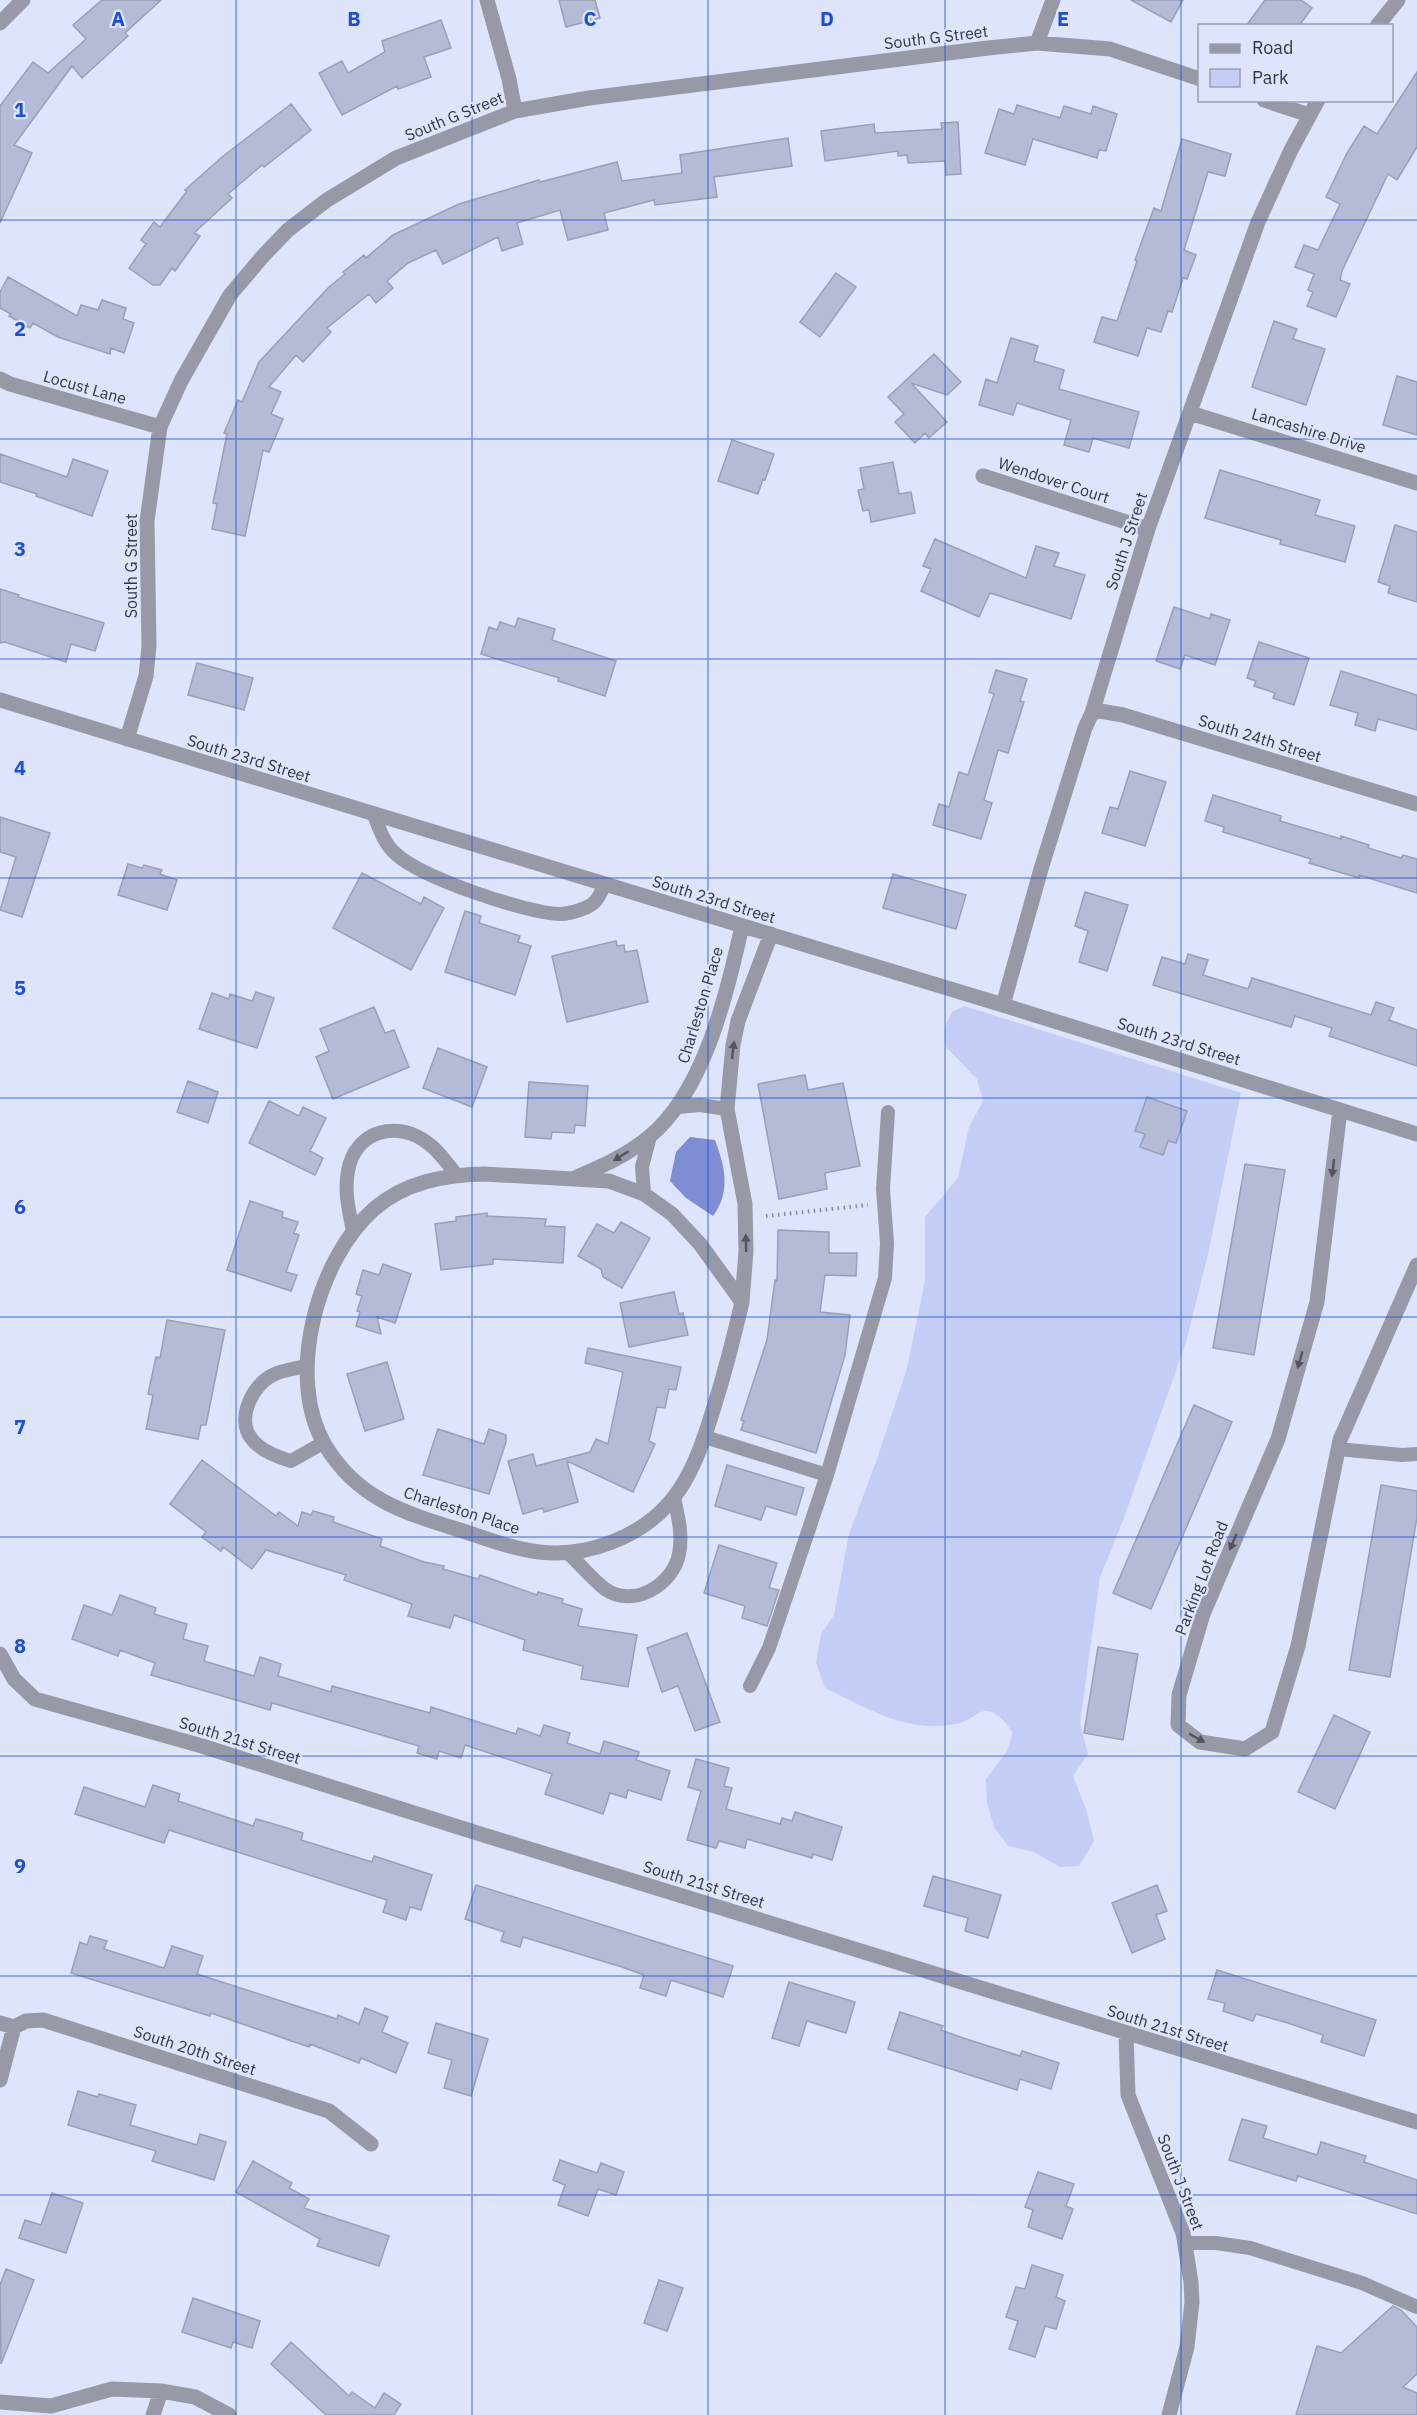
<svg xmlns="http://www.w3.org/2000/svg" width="1417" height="2415" font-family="'IBM Plex Sans',sans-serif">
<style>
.green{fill:#c3cdf6}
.water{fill:#7e8dd4}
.building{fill:#b4bbd6;stroke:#989fb9;stroke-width:1.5}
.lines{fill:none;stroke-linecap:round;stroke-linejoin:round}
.path{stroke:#868a9b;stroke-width:4;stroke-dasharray:1.5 4.5;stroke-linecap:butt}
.service{stroke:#979aa6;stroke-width:14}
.minor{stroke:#979aa6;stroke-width:15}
.oneway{fill:#525560}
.grid{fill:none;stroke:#1d4ed8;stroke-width:1.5;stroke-opacity:0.55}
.labels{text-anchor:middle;stroke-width:4.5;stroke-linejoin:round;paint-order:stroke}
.street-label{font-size:16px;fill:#343742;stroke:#dee4fb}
.grid-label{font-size:20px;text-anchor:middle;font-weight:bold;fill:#1d4ed8;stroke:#dee4fb;stroke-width:4.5;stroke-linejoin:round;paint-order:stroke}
</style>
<rect width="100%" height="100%" fill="#dee4fb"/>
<path class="green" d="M964,1006l277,87 -33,161 -22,88 -62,176 -24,59 -20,146 8,31 -15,22 14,36 7,29 -15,25 -19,1 -26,-15 -26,-6 -14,-19 -7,-24 -1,-24 21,-28 6,-18c-7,-10 -18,-26 -32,-21 -6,2 -11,7 -16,9 -8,4 -23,5 -32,5 -39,0 -74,-22 -108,-38l-9,-25 5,-29 13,-19 15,-81 28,-75 30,-91 18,-87v-64l33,-39 11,-51 14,-26 -6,-22 -32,-33v-19l7,-15z"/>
<path class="water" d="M690,1137l25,3c10,27 16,51 -2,76l-27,-18 -16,-17 6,-29z"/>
<path class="building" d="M102,0h59l-36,33 3,3 -46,42 -10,-12 -58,79 18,8 -32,70v-117l33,-44 15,11 38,-34 -13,-14z
M559,0h36l5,18 -34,9z
M1131,0h52l-12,22z
M1265,0h36l11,8 -13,18h-53z
M441,20l10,28 -27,9 7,20 -33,12 -1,-3 -55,29 -23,-42 23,-12 6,12 37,-21 -3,-11z
M1417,72v75l-20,33 -9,-6 -46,97 -2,9 10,4 -14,33 -29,-11 6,-14 -5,-2 6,-16 -19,-7 9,-22 14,5 22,-46 -14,-7 21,-44 17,-27 13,8z
M291,104l20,26 -47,37 -2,-2 -34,29 4,4 -38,35 6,3 -25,35 -3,-3 -12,17h-7l-24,-17 17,-24 -5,-4 13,-18 6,5 27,-36 -2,-1 37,-33z
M1017,105l43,13 4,-12 27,8 2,-8 24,8 -11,37 -7,-1 -2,8 -64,-19 -8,26 -40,-12 14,-44 15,5z
M958,122l3,52 -15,1 -1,-14 -37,2 -1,-8 -9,1v-5l-73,10 -4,-30 53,-7 1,9 67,-4 -1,-6z
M788,138l4,28 -78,11 3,20 -62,8 -1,-5 -50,13 4,17 -40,10 -8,-30 -43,13 6,21 -21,7 -4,-14 -55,27 -7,-14 -28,13 -21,18 6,7 -17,15 -7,-9 -42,34 4,4 -28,30 -7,-7 -27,32 12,5 -10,22 12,5 -14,33 -6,-2 -18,86 -33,-7 5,-25 -4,-1 14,-69 -3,-1 14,-33 4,2 17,-40 70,-75 16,-13 -2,-2 21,-17 2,3 27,-23 66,-31 80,-24 1,2 77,-20 5,19 60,-8 -2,-18z
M1182,139l49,15 -6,22 -17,-4 -24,78 12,5 -9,24 -4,-1 -11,34 -4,-1 -7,21 -14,-4 -9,28 -44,-14 8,-25 15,4 20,-60 -2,-1 19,-52 7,3z
M836,273l20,14 -36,50 -20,-15z
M8,277l69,39 4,-11 17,5 4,-10 24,8 -3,11 11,4 -10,30 -13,-5 -1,6 -52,-17 -25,-14 -3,5 -21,-12 2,-2 -11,-6v-16z
M1274,321l23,8 -4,10 32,10 -19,56 -54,-18z
M1011,338l27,8 -4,15 30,9 -5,19 80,23 -10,36 -36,-10 -4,14 -25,-7 7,-25 -54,-17 -4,12 -34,-10 7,-26 11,4z
M934,354l27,28 -14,13 -36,-12 36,39 -18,16 -4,-5 -10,10 -20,-21 9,-8 -16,-17z
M1397,376l20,6v53l-34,-10z
M732,440l42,14 -9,26 -2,-1 -5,15 -40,-13z
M0,454l67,23 6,-18 35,12 -16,45 -56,-20 1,-2 -37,-12z
M893,462l6,32 12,-2 4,21 -44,9 -2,-12 -6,1 -5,-21 6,-1 -4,-21z
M1220,470l100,30 -5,15 40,11 -10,36 -65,-18 1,-4 -76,-22z
M1395,525l22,7v70l-29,-9 2,-7 -12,-4z
M935,539l91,39 10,-32 23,7 -5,13 31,9 -14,44 -81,-26 -11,24 -58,-26 10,-22 -8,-3z
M0,589l19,6 -1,2 86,26 -9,28 -24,-7 -5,18 -61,-20 -5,1z
M1174,607l36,12 1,-5 19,6 -15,45 -30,-10 -5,14 -24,-8z
M518,618l37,11 -3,11 64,21 -11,35 -47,-15 1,-3 -78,-24 8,-27 8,3 3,-8 15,5z
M1259,642l50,16 -15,47 -21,-7 2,-5 -21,-7 2,-5 -9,-3z
M197,663l56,15 -9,32 -56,-15z
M996,670l31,9 -7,22 4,1 -16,51 -10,-3 -14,50 8,3 -11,36 -48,-14 6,-21 10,3 10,-35 9,3 26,-81 -5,-2z
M1341,671l76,24v35l-39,-11 -3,12 -20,-6 3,-12 -28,-8z
M1130,771l36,11 -21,64 -43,-13 8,-26 8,2z
M1213,795l68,21 -1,5 61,18v-3l28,9 -1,3 33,10 2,-3 14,4v34l-58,-18v3l-50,-15 2,-4 -88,-27 1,-5 -19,-6z
M0,817l50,16 -28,84 -22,-7 16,-53 -16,-5z
M128,864l14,4 2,-3 18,5 -2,4 17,6 -10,30 -49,-15z
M362,873l59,31 3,-7 20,11 -33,62 -78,-42z
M893,874l73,21 -10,34 -73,-21z
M1085,892l43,13 -21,66 -28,-9 9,-31 -13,-5z
M465,911l16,5 -2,7 41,13 -2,6 13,4 -16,49 -70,-23z
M616,941l1,5 7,-1 1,7 12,-2 11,52 -81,20 -15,-66z
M1188,954l20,6 -5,15 45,14 4,-11 119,37 5,-13 18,6 -5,12 28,10v36l-88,-30 3,-8 -37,-12 -4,11 -138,-42 9,-28 23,7z
M256,992l18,6 -17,50 -58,-19 13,-36 17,6 1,-5 22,7z
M374,1007l11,26 9,-3 15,37 -76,32 -17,-42 13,-6 -9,-22z
M438,1048l49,19 -15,40 -49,-19z
M805,1075l3,15 35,-7 17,83 -35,7 2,16 -48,10 -21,-115z
M188,1081l30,11 -10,31 -31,-11z
M529,1082l59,4 -3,40 -10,-1 -1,8 -22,-1 -1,7 -26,-2z
M1147,1097l40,14 -11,32 -8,-2 -5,14 -23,-8 5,-13 -10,-3z
M269,1101l30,15 4,-9 23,11 -16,33 13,7 -8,17 -66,-32z
M1245,1164l40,6 -31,185 -41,-7z
M250,1201l33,11 -1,5 16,5 -4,11 5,2 -13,37 11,3 -6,16 -64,-21z
M487,1213v3l59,3 -1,7 20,1 -2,36 -70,-4v5l-52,6 -6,-46 21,-3v-4z
M621,1222l29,16 -28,50 -19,-11 -2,-8 -23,-13 19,-32 17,9z
M778,1230l51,2v21h28l-1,23 -31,-1 -5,37 30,3 -5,40 -29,98 -75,-23 3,-9 -3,-1 26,-80 8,-60 2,1z
M383,1264l28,10 -16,49 -18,-6 4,17 -25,-8 4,-14 -3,-1 5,-15 -6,-2 7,-24 16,5z
M674,1292l5,22 4,-1 5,22 -59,12 -9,-44z
M167,1320l58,10 -19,95h-5l-3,14 -52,-10 7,-34 -5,-1 8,-37 4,1z
M588,1348l93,19 -5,23 -7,-1 -4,19 -8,-1 -8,34 6,3 -22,48 -66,-31 11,41 -34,10 -1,-4 -20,6 -15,-53 25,-7 3,12 54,-14 6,-13 12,5 15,-72 -38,-9z
M387,1362l17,57 -39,12 -18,-57z
M1194,1405l38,17 -81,187 -38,-16z
M438,1429l46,15 5,-15 17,6v7l-17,52 -66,-19z
M202,1460l74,56 3,-4 19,14 4,-14 9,3 2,-4 21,6 -1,5 49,17 -2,7 44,16 20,4 -1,3 35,10 2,-4 57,20 1,-3 25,7 -1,4 20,6 -4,17 59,9 -9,52 -47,-8 2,-13 -60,-16 2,-10 -71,-25 -4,13 -42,-12 4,-12 -68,-24 2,-5 -80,-25 -14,19 -29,-22 -2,4 -19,-14 4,-5 -36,-28z
M727,1465l77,23 -8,27 -30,-9 -5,14 -46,-14z
M1381,1485l36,6v26l-27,160 -41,-7z
M719,1545l58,18 -8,25 10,2 -12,36 -25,-8 3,-12 -41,-13z
M120,1595l36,13 -2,6 33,10 -4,15 25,7 -4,15 50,15 6,-19 21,7 -3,12 53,16 1,-6 98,27 1,-6 85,27 2,-6 22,8 4,-11 26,8 -3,10 33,11 4,-13 35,11 -3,8 34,11 -9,29 -33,-10 -2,8 -16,-5 -7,21 -58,-20 7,-20 -87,-29 -4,13 -22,-7 -2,8 -20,-6 2,-7 -147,-43 -2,7 -119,-35 4,-12 -35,-13 -2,6 -46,-17 12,-34 28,10z
M687,1633l33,89 -25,9 -17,-45 -16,6 -15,-44z
M1098,1647l40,7 -15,86 -39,-7z
M1334,1715l36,17 -35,77 -37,-17z
M696,1759l33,9 -5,18 8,2 -6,21 54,15 2,-6 10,3 3,-9 47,15 -10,33 -19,-6 -1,4 -65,-19 -2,9 -26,-7 -3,7 -29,-8 14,-49 -13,-4z
M153,1785l27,9 -2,7 75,25 3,-7 28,8 19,6 -2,7 71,22 2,-6 58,19 -11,35 -11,-3 -4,13 -23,-8 4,-12 -25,-8 -193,-62 -5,13 -89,-29 9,-27 61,20z
M933,1876l68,19 -13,43 -23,-7 3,-13 -44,-12z
M476,1885l257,81 -10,31 -52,-17 -5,16 -26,-8 4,-13 -22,-8 -99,-30 -3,10 -19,-6 3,-9 -39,-13z
M1157,1885l10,26 -11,4 9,24 -33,14 -20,-50z
M90,1936l17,5 -3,8 60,19 8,-22 31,10 -6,18 140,45 1,-4 21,9 6,-16 23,9 -6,15 26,11 -12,30 -35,-15 -2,5 -49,-19 -1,3 -98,-34 -1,3 -139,-43 9,-31 7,3z
M1217,1970l159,50 -12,36 -43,-14 2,-7 -35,-12 -32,-9 -3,7 -30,-10 2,-8 -17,-4z
M789,1982l66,20 -9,31 -39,-12 -8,25 -27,-8z
M900,2012l43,14 -2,4 22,8 57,18 2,-5 37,12 -8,26 -31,-10 -3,11 -129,-41z
M436,2023l52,16 -17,57 -27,-8 8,-28 -24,-7z
M78,2091l20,6 1,-3 37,11 -6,20 67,20 3,-11 26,8 -12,38 -62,-19 4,-10 -88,-26z
M1242,2119l25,7 -4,12 54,17 4,-13 45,14 -2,6 53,18v34l-119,-38 -2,5 -67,-21z
M560,2160l37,13 4,-10 23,9 -8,23 -18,-6 -10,27 -30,-11 7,-20 -12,-5z
M253,2161l39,22 -3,5 20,11 -5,9 85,28 -10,30 -62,-20 3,-7 -84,-47z
M1038,2172l36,12 -8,22 7,3 -11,30 -34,-12 5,-17 -8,-3z
M52,2193l31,10 -17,50 -47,-15 6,-18 16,5z
M1032,2265l31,10 -7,22 9,4 -9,28 -11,-3 -10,31 -26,-8 9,-28 -12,-4 10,-30 9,2z
M6,2269l28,11 -33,84 -1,-79z
M659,2280l24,8 -16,43 -23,-8z
M193,2298l67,23 -8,27 -19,-6 -2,6 -49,-16z
M1393,2306l8,4 16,17v47l-14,13 14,6v22h-121l21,-69 24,7z
M291,2342l58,54 3,-4 23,16 9,-15 17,11 -7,11h-68l-55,-51z"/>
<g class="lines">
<path class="path" d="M766,1216l102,-11"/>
<path class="service" d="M374,815c6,15 10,29 22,39 26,24 127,58 163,60 8,0 19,-3 26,-6 12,-4 15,-14 20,-24
M678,1107l22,-2 27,4
M644,1194l-2,-27 8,-31
M353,1231c-4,-20 -9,-40 -5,-60 7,-41 50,-52 81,-27 11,8 19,21 28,31
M305,1366c-10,3 -22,4 -32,9 -20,9 -37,43 -22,63 9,13 26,19 40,23l32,-18
M705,1437l122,38
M1338,1449l64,6 15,-1
M568,1553c12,11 24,26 37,36 28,20 68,-4 74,-35 4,-19 -1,-38 -5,-56
M750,1686l19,-38 58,-173 58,-197 2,-35 -4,-54 5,-77
M1185,2243h31l34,5 112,35 55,24"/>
<path class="minor" d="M487,0l22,79 6,32
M0,23l23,-23
M1377,26l21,-26
M1037,43l16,-43
M1264,100l45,15
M0,379l10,5 150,43
M1190,413l227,70
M983,476l165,53
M0,700l1003,305 414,129
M1092,713l8,-2 23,4 294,89
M127,739l19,-63 3,-30 -2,-125 13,-94 21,-46 49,-86 33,-39 25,-26 39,-30 69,-42 119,-47 74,-13 399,-50 49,-5 73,6 90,30
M1003,1005l38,-136 44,-141 7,-15 56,-184 110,-307 33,-72 27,-50
M1340,1110l-23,192 -39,137 -75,175 -24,81 -1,30 22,17 45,7 27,-17 26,-86 42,-206 77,-175
M484,1174l125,7 35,13 28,20 28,30 42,58c-8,35 -17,70 -28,105 -19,62 -37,110 -102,135 -23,9 -48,13 -73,10 -26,-3 -51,-13 -76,-21 -58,-18 -105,-31 -138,-86 -40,-67 -8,-186 49,-236 31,-27 70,-34 110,-35z
M577,1177c26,-11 50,-22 72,-40 55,-45 78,-143 93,-211
M742,1302l4,-51 -1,-47 -18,-95 6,-64 5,-24 33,-87
M0,1654l14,25 21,20 167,47 272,86 943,290
M0,2023l14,4 12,-6 17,-1 286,91 42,33
M1126,2034l2,61 55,138 8,49 1,20 -5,45 -18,68
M0,2080l14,-53
M0,2402l51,4 61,-17 49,2 34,6 34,18
M153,2415l8,-24"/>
</g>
<defs><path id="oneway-solid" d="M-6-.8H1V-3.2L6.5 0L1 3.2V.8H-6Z" transform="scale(1.5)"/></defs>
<g class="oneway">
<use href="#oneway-solid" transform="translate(733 1050) rotate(-83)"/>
<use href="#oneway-solid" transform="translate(621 1156) rotate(148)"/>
<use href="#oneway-solid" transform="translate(1333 1168) rotate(97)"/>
<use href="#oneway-solid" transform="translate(746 1243) rotate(-91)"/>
<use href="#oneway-solid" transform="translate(1300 1360) rotate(106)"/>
<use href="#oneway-solid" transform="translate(1233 1542) rotate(113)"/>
<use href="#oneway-solid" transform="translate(1197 1738) rotate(29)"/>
</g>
<path class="grid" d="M236,0v2415M472,0v2415M708,0v2415M945,0v2415M1181,0v2415M0,220h1417M0,439h1417M0,659h1417M0,878h1417M0,1098h1417M0,1317h1417M0,1537h1417M0,1756h1417M0,1976h1417M0,2195h1417"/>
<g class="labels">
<g class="street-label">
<text transform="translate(936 37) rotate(-7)" y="6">South G Street</text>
<text transform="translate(454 116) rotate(-22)" y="6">South G Street</text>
<text transform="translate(85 387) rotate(16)" y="6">Locust Lane</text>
<text transform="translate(1309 430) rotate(17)" y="6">Lancashire Drive</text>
<text transform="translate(1054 480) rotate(18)" y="6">Wendover Court</text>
<text transform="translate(1126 541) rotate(-72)" y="6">South J Street</text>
<text transform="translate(131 566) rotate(-90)" y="6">South G Street</text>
<text transform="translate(1260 738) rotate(17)" y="6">South 24th Street</text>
<text transform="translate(249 758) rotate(17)" y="6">South 23rd Street</text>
<text transform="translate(714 899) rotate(17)" y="6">South 23rd Street</text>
<text transform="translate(700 1005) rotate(-73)" y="6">Charleston Place</text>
<text transform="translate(1179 1041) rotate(17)" y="6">South 23rd Street</text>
<text transform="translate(462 1510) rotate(18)" y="6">Charleston Place</text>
<text transform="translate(1201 1578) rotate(-69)" y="6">Parking Lot Road</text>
<text transform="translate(240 1740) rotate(17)" y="6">South 21st Street</text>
<text transform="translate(704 1884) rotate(17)" y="6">South 21st Street</text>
<text transform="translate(1168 2028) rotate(17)" y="6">South 21st Street</text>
<text transform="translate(195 2050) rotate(18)" y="6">South 20th Street</text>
<text transform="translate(1181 2182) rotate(69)" y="6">South J Street</text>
</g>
</g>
<g class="grid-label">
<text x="118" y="26">A</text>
<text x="354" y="26">B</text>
<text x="590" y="26">C</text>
<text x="827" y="26">D</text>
<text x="1063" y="26">E</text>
<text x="20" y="117">1</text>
<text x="20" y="336">2</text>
<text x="20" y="556">3</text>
<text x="20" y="775">4</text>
<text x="20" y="995">5</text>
<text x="20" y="1214">6</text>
<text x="20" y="1434">7</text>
<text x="20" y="1653">8</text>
<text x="20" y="1873">9</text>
</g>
<rect x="1198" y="24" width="195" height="78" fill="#dee4fb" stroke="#9a9fb1" stroke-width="1.5"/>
<rect x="1210" y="44" width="30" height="9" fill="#979aa6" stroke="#9a9fb1" stroke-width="1.5"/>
<text x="1252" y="54" font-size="18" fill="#343742">Road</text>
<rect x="1210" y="69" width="30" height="18" fill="#c3cdf6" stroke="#9a9fb1" stroke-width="1.5"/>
<text x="1252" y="84" font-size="18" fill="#343742">Park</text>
</svg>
